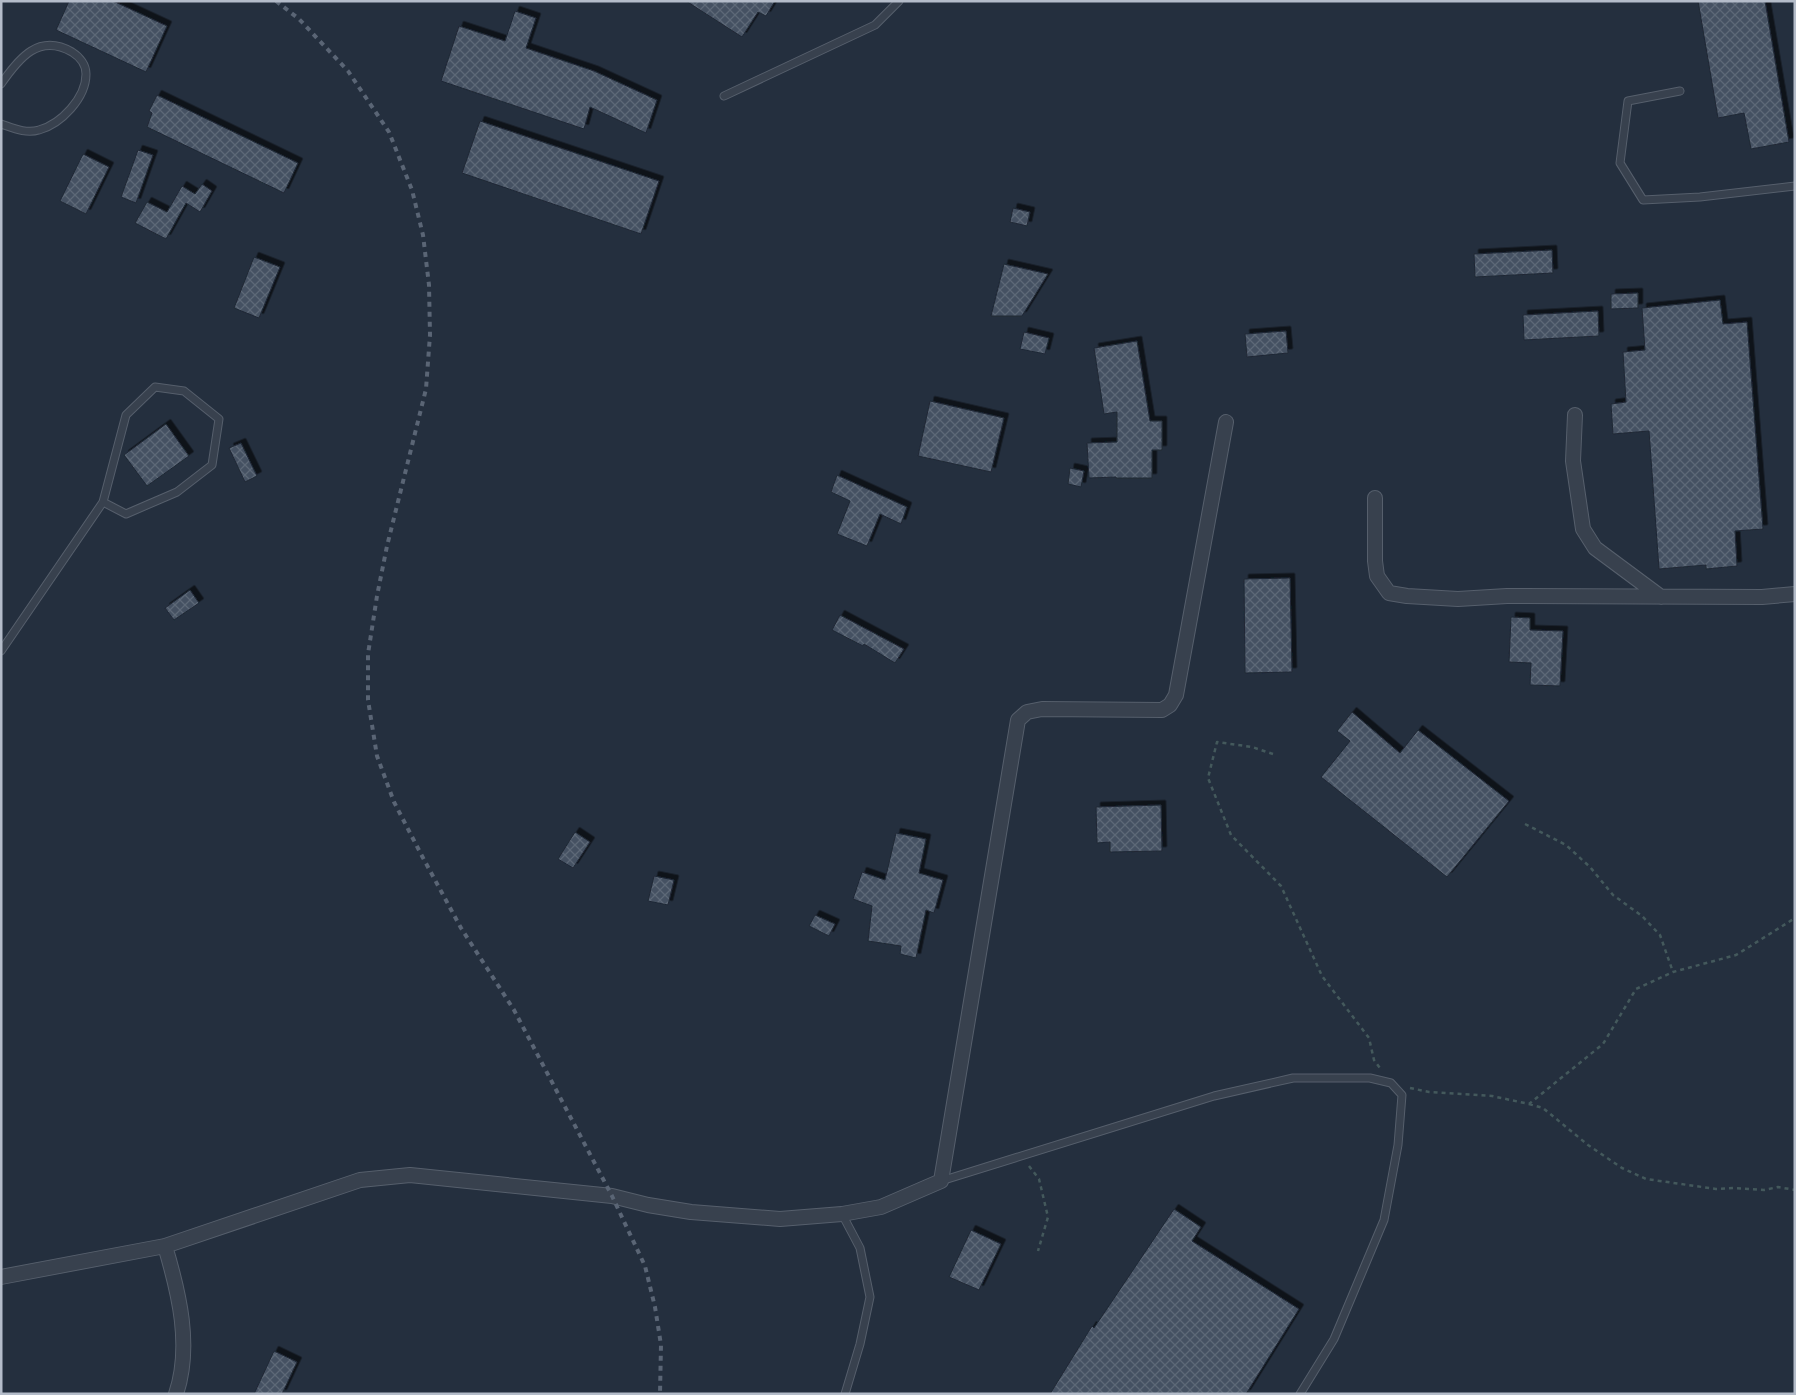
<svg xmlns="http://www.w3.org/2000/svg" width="1796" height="1395" font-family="Poppins,sans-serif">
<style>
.building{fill:url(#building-cross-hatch);stroke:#1f2835;filter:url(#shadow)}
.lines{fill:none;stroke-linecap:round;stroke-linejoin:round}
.lane-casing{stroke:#565f6c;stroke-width:9}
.street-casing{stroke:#565f6c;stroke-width:16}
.path{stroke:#44595c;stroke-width:2.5;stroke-dasharray:4 4;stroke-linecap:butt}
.lane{stroke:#38414e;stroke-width:7}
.street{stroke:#38414e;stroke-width:14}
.rail{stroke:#5a6575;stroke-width:4;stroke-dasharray:5 5;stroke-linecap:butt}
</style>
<defs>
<pattern id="building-cross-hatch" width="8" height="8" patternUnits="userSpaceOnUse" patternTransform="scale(1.25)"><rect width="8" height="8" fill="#455162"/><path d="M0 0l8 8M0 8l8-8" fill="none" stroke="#5d6877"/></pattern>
<filter id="shadow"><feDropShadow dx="4.5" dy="-4.5" stdDeviation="0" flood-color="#0009"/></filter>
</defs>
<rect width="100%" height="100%" fill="#242f3e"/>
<path class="building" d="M69,1h44l54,25 -21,46 -90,-42z
M686,1h89l-9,15 -8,-4 -16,25z
M1698,1h67l24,141 -38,7 -7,-36 -26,5z
M515,11l21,7 -10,30 68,23 63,29 -11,33 -56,-26 -6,22 -143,-48 18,-55 46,15z
M157,95l141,68 -14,30 -137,-66 5,-14 -3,-2z
M480,121l179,60 -18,53 -179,-61z
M138,150l15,5 -17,48 -15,-6z
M83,154l26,13 -23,47 -26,-13z
M202,184l10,7 -12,21 -14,-9 -20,36 -31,-16 12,-21 20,10 15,-26 13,8z
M1013,208l17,4 -3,14 -17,-4z
M1552,250l1,23 -78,4 -1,-23z
M254,257l26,10 -21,51 -25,-10z
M1004,264l44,10 -26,42h-31z
M1638,293v15l-27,1v-15z
M1720,300l3,24 24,-2 16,207 -28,2 2,35 -31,3v-4l-47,4 -10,-138 -36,3 -2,-30 15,-2 -3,-50 22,-2 -3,-42z
M1598,311l1,25 -75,4 -1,-25z
M1286,331l2,22 -41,4 -2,-23z
M1024,332l25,6 -4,16 -25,-5z
M1137,341l13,80h12v29h-10v28h-36v-1l-27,1 -2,-35 30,-1v-30l-13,2 -10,-66z
M930,401l74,17 -13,54 -73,-16z
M166,424l23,32 -42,30 -23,-31z
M241,443l16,33 -12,6 -16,-34z
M1070,468l14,3 -3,16 -13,-3z
M837,475l70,32 -6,17 -21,-10 -13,32 -30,-12 13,-33 -19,-9z
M1290,578l2,94 -47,1 -1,-94z
M190,590l9,13 -25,17 -9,-12z
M840,615l64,34 -9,14 -31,-19 -1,2 -31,-16z
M1511,617l19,1v12l33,1 -3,55 -30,-1 1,-22 -22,-1z
M1352,712l48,41 18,-23 91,71 -62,76 -126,-100 29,-36 -13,-10z
M1161,805l1,46 -52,1v-10l-13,1 -1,-36z
M575,832l15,10 -17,26 -15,-9z
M896,833l30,6 -7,34 24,7 -9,33 -8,-3 -10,48 -16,-4 1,-8 -33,-5 4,-35 -19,-7 9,-27 23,8z
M654,876l20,4 -6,25 -20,-4z
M815,915l20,9 -6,12 -20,-10z
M1174,1209l27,18 -9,14 107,68 -53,85h-196l42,-68 2,2z
M971,1230l30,14 -22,46 -30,-13z
M274,1351l23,11 -15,32h-28z"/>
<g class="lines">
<defs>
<path id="lane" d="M1,84c18,-26 38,-51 71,-32 8,5 14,13 14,22 0,24 -25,50 -47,56 -13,4 -26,-2 -38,-6
M1680,91l-52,10 -8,62 23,37 57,-3 95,-11
M724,96l151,-71 24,-24
M1,651l102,-149 23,-87 29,-28 29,4 35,28 -7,46 -35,27 -51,22 -23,-12
M941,1181l273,-85 79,-18h77l21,5 11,12 -4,50 -14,75 -50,119 -34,55
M842,1214l18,34 10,49 -10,47 -15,50"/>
<path id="street" d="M1575,415l-2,46 10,68 12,19 66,49
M1375,498v63l2,15 12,17 18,3 51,3 49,-3 255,1 33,-3
M165,1246c14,47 27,100 11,148
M1,1277l164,-31 195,-66 50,-5 202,21 36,9 43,7 89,7 62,-5 39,-7 60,-26 77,-461 9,-8 15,-3 120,1 8,-5 6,-10 50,-273"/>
</defs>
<use href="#lane" class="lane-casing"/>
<use href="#street" class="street-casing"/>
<path class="path" d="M1273,754l-21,-7 -35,-5 -9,36 23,57 50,51 41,90 47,62 5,22 6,8
M1525,824l41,21 24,22 23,28 29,21 18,19 13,37
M1410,1088l19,4 63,4 37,8 74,-60 33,-55 37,-17 63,-17 59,-37
M1529,1104l14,4 45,37 34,23 24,11 70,10 19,-1 29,2 14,-3 17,3
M1029,1166l10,13 9,38 -10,34"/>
<use href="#lane" class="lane"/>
<use href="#street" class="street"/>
<path class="rail" d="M276,1l23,18 49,52 41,61 23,58 11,45 6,50 1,50 -4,54 -39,157 -10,50 -9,58v46l9,56 17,46 28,54 39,72 53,82 98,186 33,70 10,41 6,38 -1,49"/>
</g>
<rect width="1796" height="1395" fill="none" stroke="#b4bcc9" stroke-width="5"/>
</svg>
